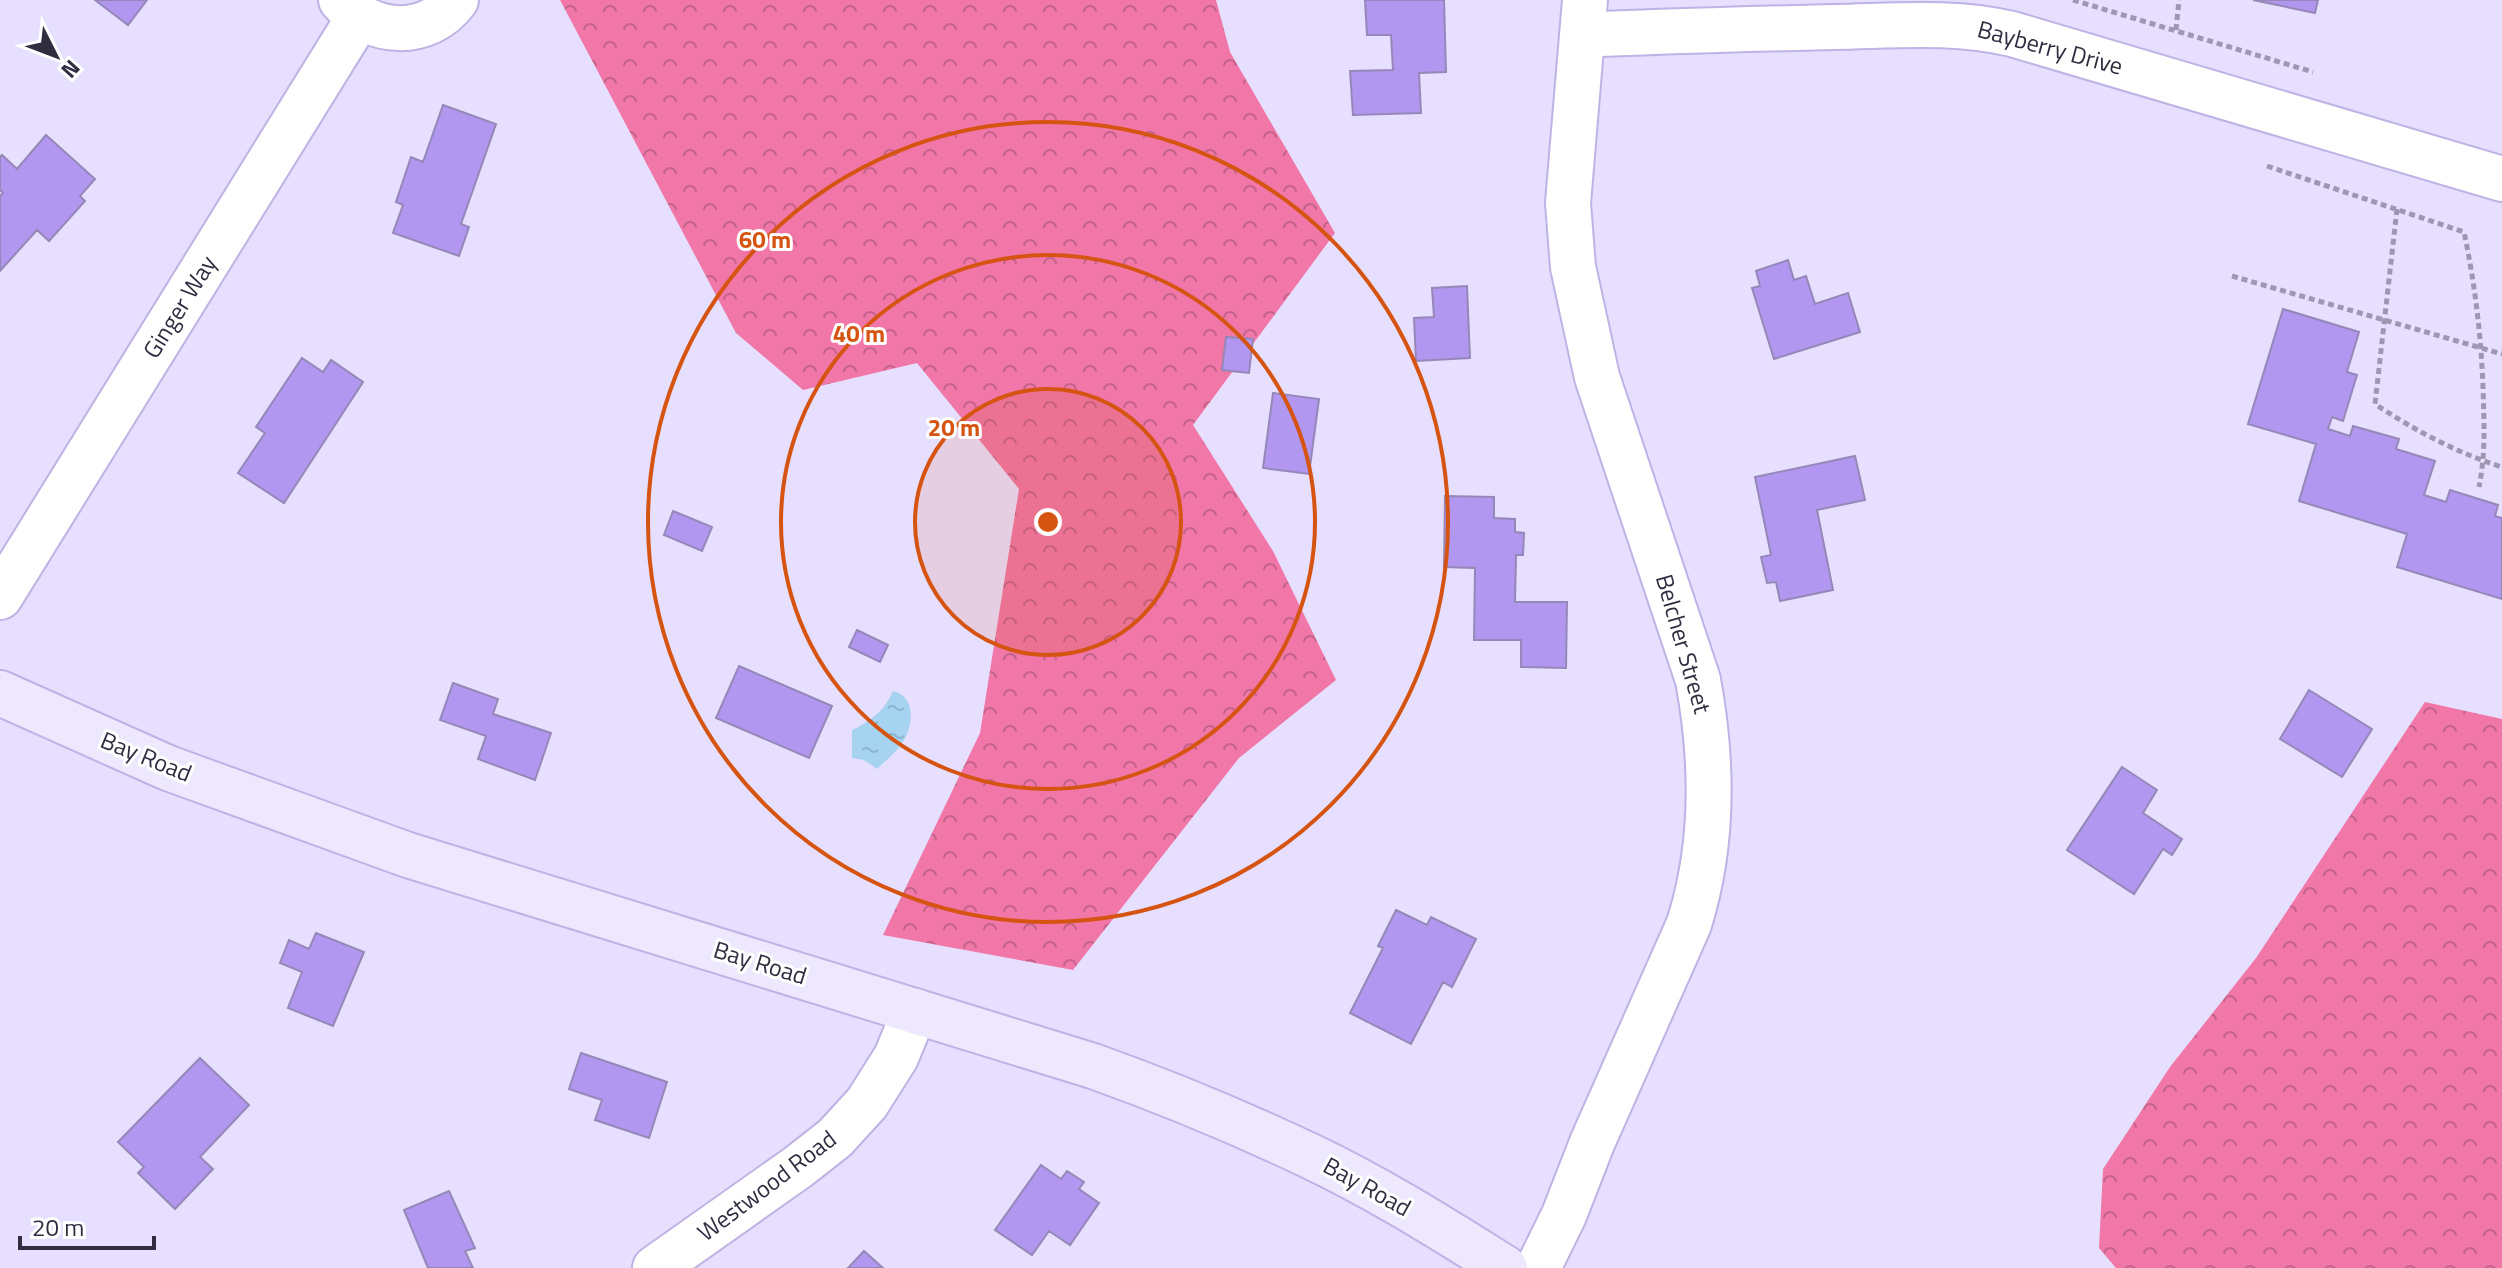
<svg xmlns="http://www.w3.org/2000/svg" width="2502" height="1268" font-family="'Titillium Web',sans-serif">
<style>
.forest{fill:url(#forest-crowns)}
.water{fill:url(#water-ripples)}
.building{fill:#b197ef;stroke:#9588b8;stroke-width:2}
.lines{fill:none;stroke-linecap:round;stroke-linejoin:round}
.minor-casing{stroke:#bfb2e4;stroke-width:48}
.secondary-casing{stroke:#bfb2e4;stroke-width:48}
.path{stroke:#9e97b2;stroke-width:5;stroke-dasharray:6 4;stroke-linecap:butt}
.minor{stroke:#fff;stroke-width:44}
.secondary{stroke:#eee8fe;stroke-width:44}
.ring{fill:none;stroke:#d65411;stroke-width:4}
.labels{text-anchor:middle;stroke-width:6;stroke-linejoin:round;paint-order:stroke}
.street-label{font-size:24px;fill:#322c41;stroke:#fff}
.centre{fill:#d65411;stroke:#fff;stroke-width:4}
.ring-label{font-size:24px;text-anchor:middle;font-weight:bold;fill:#d65411;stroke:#fff;stroke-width:6;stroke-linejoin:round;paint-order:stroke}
</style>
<defs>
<pattern id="forest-crowns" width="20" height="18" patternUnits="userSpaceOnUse" patternTransform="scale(2)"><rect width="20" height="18" fill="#f077a7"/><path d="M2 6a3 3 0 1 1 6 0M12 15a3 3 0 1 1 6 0" fill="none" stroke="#c3628a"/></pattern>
<pattern id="water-ripples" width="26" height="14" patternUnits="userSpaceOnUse" patternTransform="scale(2)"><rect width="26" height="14" fill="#a5d3f0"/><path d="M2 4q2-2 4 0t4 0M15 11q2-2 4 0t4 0" fill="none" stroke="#8eb5cf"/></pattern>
</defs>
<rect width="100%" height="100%" fill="#e7dfff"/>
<path class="forest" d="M560,0h656l14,52 105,181 -142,192 80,126 63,129 -97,78 -166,212 -190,-35 97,-202 39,-244 -102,-126 -114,27 -67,-57z
M2425,702l77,17v549h-386l-17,-20 4,-79 67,-102 86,-109z"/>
<path class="water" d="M893,691c22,5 21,32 11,49 -6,11 -18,20 -27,29l-13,-9 -12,-2v-28c18,-8 34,-21 41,-39z"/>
<path class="building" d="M95,0h52l-19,25z
M1365,0h79l2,72 -27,1 2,40 -68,2 -3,-44 43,-1 -2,-35h-24z
M2253,0h65l-3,13z
M443,105l53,19 -35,100 8,3 -10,29 -66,-23 10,-28 -7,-3 15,-45 12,5z
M46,135l49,44 -15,17 5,5 -36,40 -12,-11 -37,41v-75l3,-3 -3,-3v-33l2,-2 15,14z
M1788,260l6,20 12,-4 9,28 33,-11 12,39 -86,27 -22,-71 8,-2 -4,-15z
M1467,286l3,72 -54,3 -2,-43 20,-1 -2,-29z
M2283,309l76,23 -12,40 10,3 -14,46 -11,-4 -4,12 22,7 3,-10 46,13 -3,10 39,12 -11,34 22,7 4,-12 48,15 -3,11 7,2v81l-105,-32 10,-33 -108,-33 17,-57 -68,-20z
M1226,337l27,2 -4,34 -27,-3z
M302,358l21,14 8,-12 32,22 -79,121 -46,-30 27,-40 -9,-6z
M1273,393l46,6 -10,75 -46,-6z
M1855,456l10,44 -48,10 16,80 -53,11 -4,-19 -9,1 -6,-26 10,-2 -16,-78z
M1445,496l49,1v21l21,1v13l9,1 -1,22h-7l-1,47h52l-1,66 -45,-1v-27h-47l1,-72 -31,-1z
M673,511l39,16 -10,24 -38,-16z
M857,630l31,15 -8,17 -31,-15z
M739,666l93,40 -23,52 -93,-40z
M453,683l45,16 -5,15 58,19 -16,47 -57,-21 8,-23 -46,-16z
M2309,690l63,39 -30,48 -62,-38z
M2122,767l35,23 -14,23 39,26 -10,16 -9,-6 -29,45 -67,-44z
M1396,910l31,15 4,-8 45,22 -24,48 -9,-5 -32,62 -61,-31 33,-65 -5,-2z
M316,933l48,19 -31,74 -45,-18 14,-36 -22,-9 9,-23 20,9z
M581,1053l86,29 -18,56 -54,-18 7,-20 -33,-11z
M200,1058l49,47 -49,52 13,12 -38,40 -37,-36 6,-6 -26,-25z
M1041,1165l20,14 6,-8 17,11 -5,7 20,14 -29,42 -21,-14 -17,24 -37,-25z
M449,1191l26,57 -10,3 8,17h-45l-24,-58z
M864,1251l19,17h-35z"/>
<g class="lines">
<defs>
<path id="minor" d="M341,0c30,36 86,39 115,0
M1582,35c84,-4 168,-6 252,-8 60,-1 120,-7 178,7l490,145
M0,597l359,-580
M655,1268l143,-101 37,-29 32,-35 29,-46 19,-46
M1538,1268l26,-53 28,-72 97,-219c25,-79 24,-163 9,-244l-101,-303 -24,-110 -5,-64 17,-203"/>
<path id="secondary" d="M0,693l168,75 240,87 685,211c73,26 145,56 215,89 68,32 133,73 197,113"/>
</defs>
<use href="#minor" class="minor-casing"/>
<use href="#secondary" class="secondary-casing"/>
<path class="path" d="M2073,0l240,72
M2176,30l3,-30
M2267,166l197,66c11,52 17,103 19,155 1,37 3,65 -4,100
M2397,209l-22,195c39,26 82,49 127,63
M2232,276l270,78"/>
<use href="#minor" class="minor"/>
<use href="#secondary" class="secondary"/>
</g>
<circle cx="1048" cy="522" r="133" fill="#d65411" fill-opacity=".12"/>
<g class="ring">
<circle cx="1048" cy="522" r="133"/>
<circle cx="1048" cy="522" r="267"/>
<circle cx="1048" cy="522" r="400"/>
</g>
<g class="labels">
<g class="street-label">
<text transform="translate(2050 48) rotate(15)" y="8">Bayberry Drive</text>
<text transform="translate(180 307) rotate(-58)" y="8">Ginger Way</text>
<text transform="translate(1683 644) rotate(74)" y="8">Belcher Street</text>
<text transform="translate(146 757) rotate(22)" y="8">Bay Road</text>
<text transform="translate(760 963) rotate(17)" y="8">Bay Road</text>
<text transform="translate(767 1186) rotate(-37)" y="8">Westwood Road</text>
<text transform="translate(1367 1187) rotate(29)" y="8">Bay Road</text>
</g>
</g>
<circle cx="1048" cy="522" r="12" class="centre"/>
<g class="ring-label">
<text x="765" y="248">60 m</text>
<text x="859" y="342">40 m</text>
<text x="954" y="436">20 m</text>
</g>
<g transform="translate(56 56) rotate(132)" stroke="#ffffff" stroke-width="6" paint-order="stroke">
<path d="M0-6L14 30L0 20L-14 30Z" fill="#322c41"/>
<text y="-12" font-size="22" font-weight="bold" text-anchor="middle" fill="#322c41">N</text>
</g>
<path d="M20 1236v12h134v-12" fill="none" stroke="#322c41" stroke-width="4"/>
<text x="32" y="1236" font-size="24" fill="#322c41" stroke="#ffffff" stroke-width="6" paint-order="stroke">20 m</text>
</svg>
